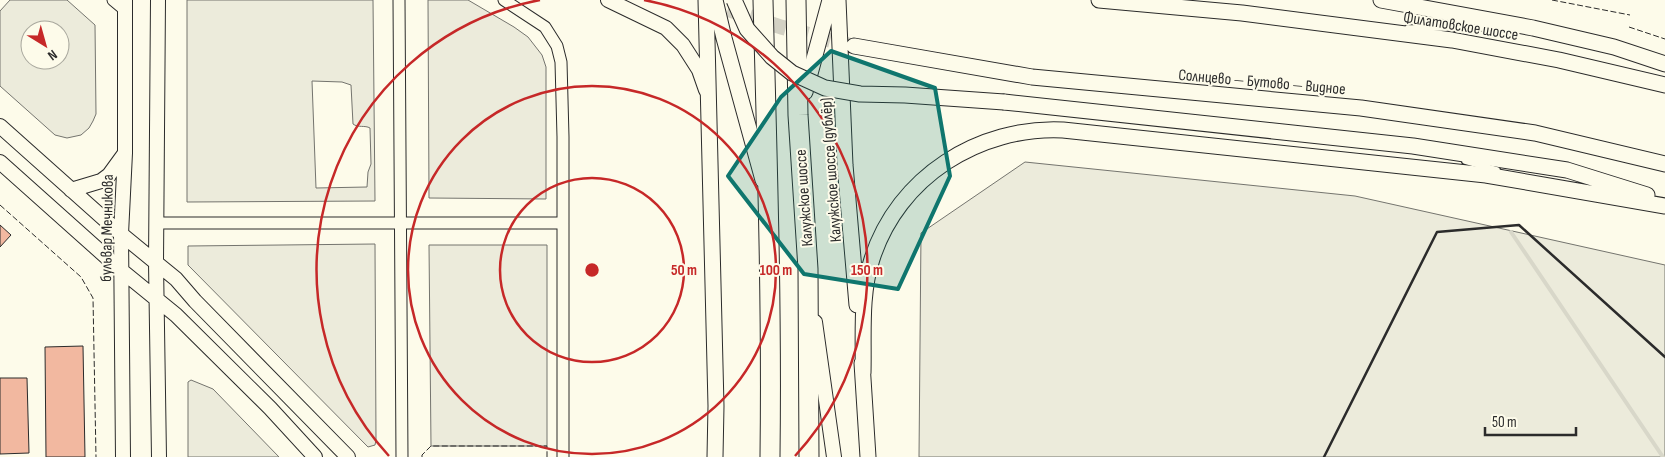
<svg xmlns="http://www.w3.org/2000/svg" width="1665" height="457" font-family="'Sofia Sans Condensed',sans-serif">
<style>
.green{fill:#ecebdb;stroke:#74746e;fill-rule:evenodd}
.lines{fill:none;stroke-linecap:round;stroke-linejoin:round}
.stream{stroke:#d8d7c9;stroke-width:4}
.building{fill:#f2b8a0;stroke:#2b2b2b}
.secondary-tunnel{stroke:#d3d1c4;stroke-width:15;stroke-dasharray:15 8;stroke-linecap:butt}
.service-casing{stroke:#2b2b2b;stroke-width:8}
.minor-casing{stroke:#2b2b2b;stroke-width:13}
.tertiary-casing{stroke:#2b2b2b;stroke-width:16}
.secondary-casing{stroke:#2b2b2b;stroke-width:17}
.trunk-casing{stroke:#2b2b2b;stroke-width:21}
.service{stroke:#fdfbea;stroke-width:5.5}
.minor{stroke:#fdfbea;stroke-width:11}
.tertiary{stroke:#fdfbea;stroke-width:14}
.secondary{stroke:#fdfbea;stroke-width:15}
.trunk{stroke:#fdfbea;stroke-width:19}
.secondary-bridge-casing{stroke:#2b2b2b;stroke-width:17;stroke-linecap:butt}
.secondary-bridge{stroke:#fdfbea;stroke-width:15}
.fence{stroke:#2b2b2b;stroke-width:1;stroke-dasharray:6 2.5;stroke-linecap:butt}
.wall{stroke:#2b2b2b;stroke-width:2.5}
.marked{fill:#0f766e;fill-opacity:0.2;stroke:#0f766e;stroke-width:4;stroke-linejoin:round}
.ring{fill:none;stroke:#c62828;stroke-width:2.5}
.labels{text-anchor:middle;stroke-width:4;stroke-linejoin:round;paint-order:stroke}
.street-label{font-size:16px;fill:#2b2b2b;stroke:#fdfbea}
.centre{fill:#c62828;stroke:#fdfbea;stroke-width:2.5}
.ring-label{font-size:15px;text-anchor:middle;font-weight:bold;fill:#c62828;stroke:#fdfbea;stroke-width:4;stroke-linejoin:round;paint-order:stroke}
</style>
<rect width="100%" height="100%" fill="#fdfbea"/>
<path class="green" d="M10,0h57l28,25 1,89 -3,7 -4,7 -8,7 -14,3 -12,-3 -55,-49v-75zM30,30h30v30h-30z
M187,0h186l2,201 -188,1zM312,81l30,1 9,3 2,39c5,4 12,1 17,4l1,36 -3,8 -1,15 -51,1z
M428,0h40l46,27 14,10 14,18 4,12v132l-117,-1z
M1025,162l330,34 310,69v192h-746l2,-224z
M375,244l1,196 -1,5 -7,2 -180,-182v-19z
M429,245h118v201h-116z
M191,380l22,9 66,68h-91v-75z"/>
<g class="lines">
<path class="stream" d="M1511,232l152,225"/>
</g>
<path class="building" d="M0,225l11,10 -11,12z
M83,346l2,111h-39l-1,-110z
M0,378h27l2,75 -29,1z"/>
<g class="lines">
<path class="secondary-tunnel" d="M706,2l75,25 71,19"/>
<defs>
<path id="service" d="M1408,28h90
M1465,161l32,9"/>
<path id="minor" d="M113,0l12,10
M399,0l3,457
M504,0l41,27 12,19 4,16 2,75v320
M156,223h407"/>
<path id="tertiary" d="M158,0l-2,263 3,194
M608,0l58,28 17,17 16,25 7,20
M0,126l121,108 55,45 19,22 153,156
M0,162l122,109 54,44 94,93 45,49
M71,190l30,-9 8,-6 16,-22
M815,322l19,135
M123,457l-2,-223 4,-81v-153"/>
<path id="secondary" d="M706,0l10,406 -1,51
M715,0l9,38 39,142
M838,0l7,165 12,140
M1099,0l143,13 210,27 107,20 106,25
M1381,0l152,28 81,19 51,17
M854,46l178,31 329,31 174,25 130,31
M805,92l25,-92
M1004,102l409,44 154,24 80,25
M862,363l6,94
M863,373c1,-37 -3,-78 9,-114 26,-82 107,-133 191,-129l423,45 179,31"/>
<path id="trunk" d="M763,0c4,152 9,305 7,457
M796,0l2,115 10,154 1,188"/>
</defs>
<use href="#service" class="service-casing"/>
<use href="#minor" class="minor-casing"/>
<use href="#tertiary" class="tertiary-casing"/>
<use href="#secondary" class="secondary-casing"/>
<use href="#trunk" class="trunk-casing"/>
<use href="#service" class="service"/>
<use href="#minor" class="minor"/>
<use href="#tertiary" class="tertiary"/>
<use href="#secondary" class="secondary"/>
<use href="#trunk" class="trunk"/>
<defs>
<path id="secondary-bridge" d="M734,0l13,29 25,28 20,16 33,15 35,6 45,1 99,7"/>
</defs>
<use href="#secondary-bridge" class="secondary-bridge-casing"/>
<use href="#secondary-bridge" class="secondary-bridge"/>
<path class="fence" d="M1552,0l78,15
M1629,27l36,12
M0,205l81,72 12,21 3,159
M422,457v-2l9,-9h116v11"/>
<path class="wall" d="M1324,457l113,-225 82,-7 146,132"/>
</g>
<path class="marked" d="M831,51l104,37 15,88 -52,113 -94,-15 -76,-98 53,-79z"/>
<g class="ring">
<circle cx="592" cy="270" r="92"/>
<circle cx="592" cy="270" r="184"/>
<path d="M389 456A275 275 0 0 1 540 0M644 0A275 275 0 0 1 795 456"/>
</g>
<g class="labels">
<g class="street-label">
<text transform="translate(1461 25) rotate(9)" y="6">Филатовское шоссе</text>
<text transform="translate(1262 81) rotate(5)" y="6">Солнцево — Бутово — Видное</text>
<text transform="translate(830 170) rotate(-94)" y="6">Калужское шоссе (дублёр)</text>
<text transform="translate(803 198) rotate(-94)" y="6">Калужское шоссе</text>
<text transform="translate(106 228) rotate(-89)" y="6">бульвар Мечникова</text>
</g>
</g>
<circle cx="592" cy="270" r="8" class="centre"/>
<g class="ring-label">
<text x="684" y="275">50 m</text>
<text x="776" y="275">100 m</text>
<text x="867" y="275">150 m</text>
</g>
<g transform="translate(45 45) rotate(143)"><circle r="24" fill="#fdfbea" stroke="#a9a89e"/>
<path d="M0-4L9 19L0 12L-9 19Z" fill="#c62828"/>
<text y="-8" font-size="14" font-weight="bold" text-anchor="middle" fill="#2b2b2b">N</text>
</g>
<path d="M1485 427v8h91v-8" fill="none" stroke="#2b2b2b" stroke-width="2.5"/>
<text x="1492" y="427" font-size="15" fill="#2b2b2b" stroke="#fdfbea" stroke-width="4" paint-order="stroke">50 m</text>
</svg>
